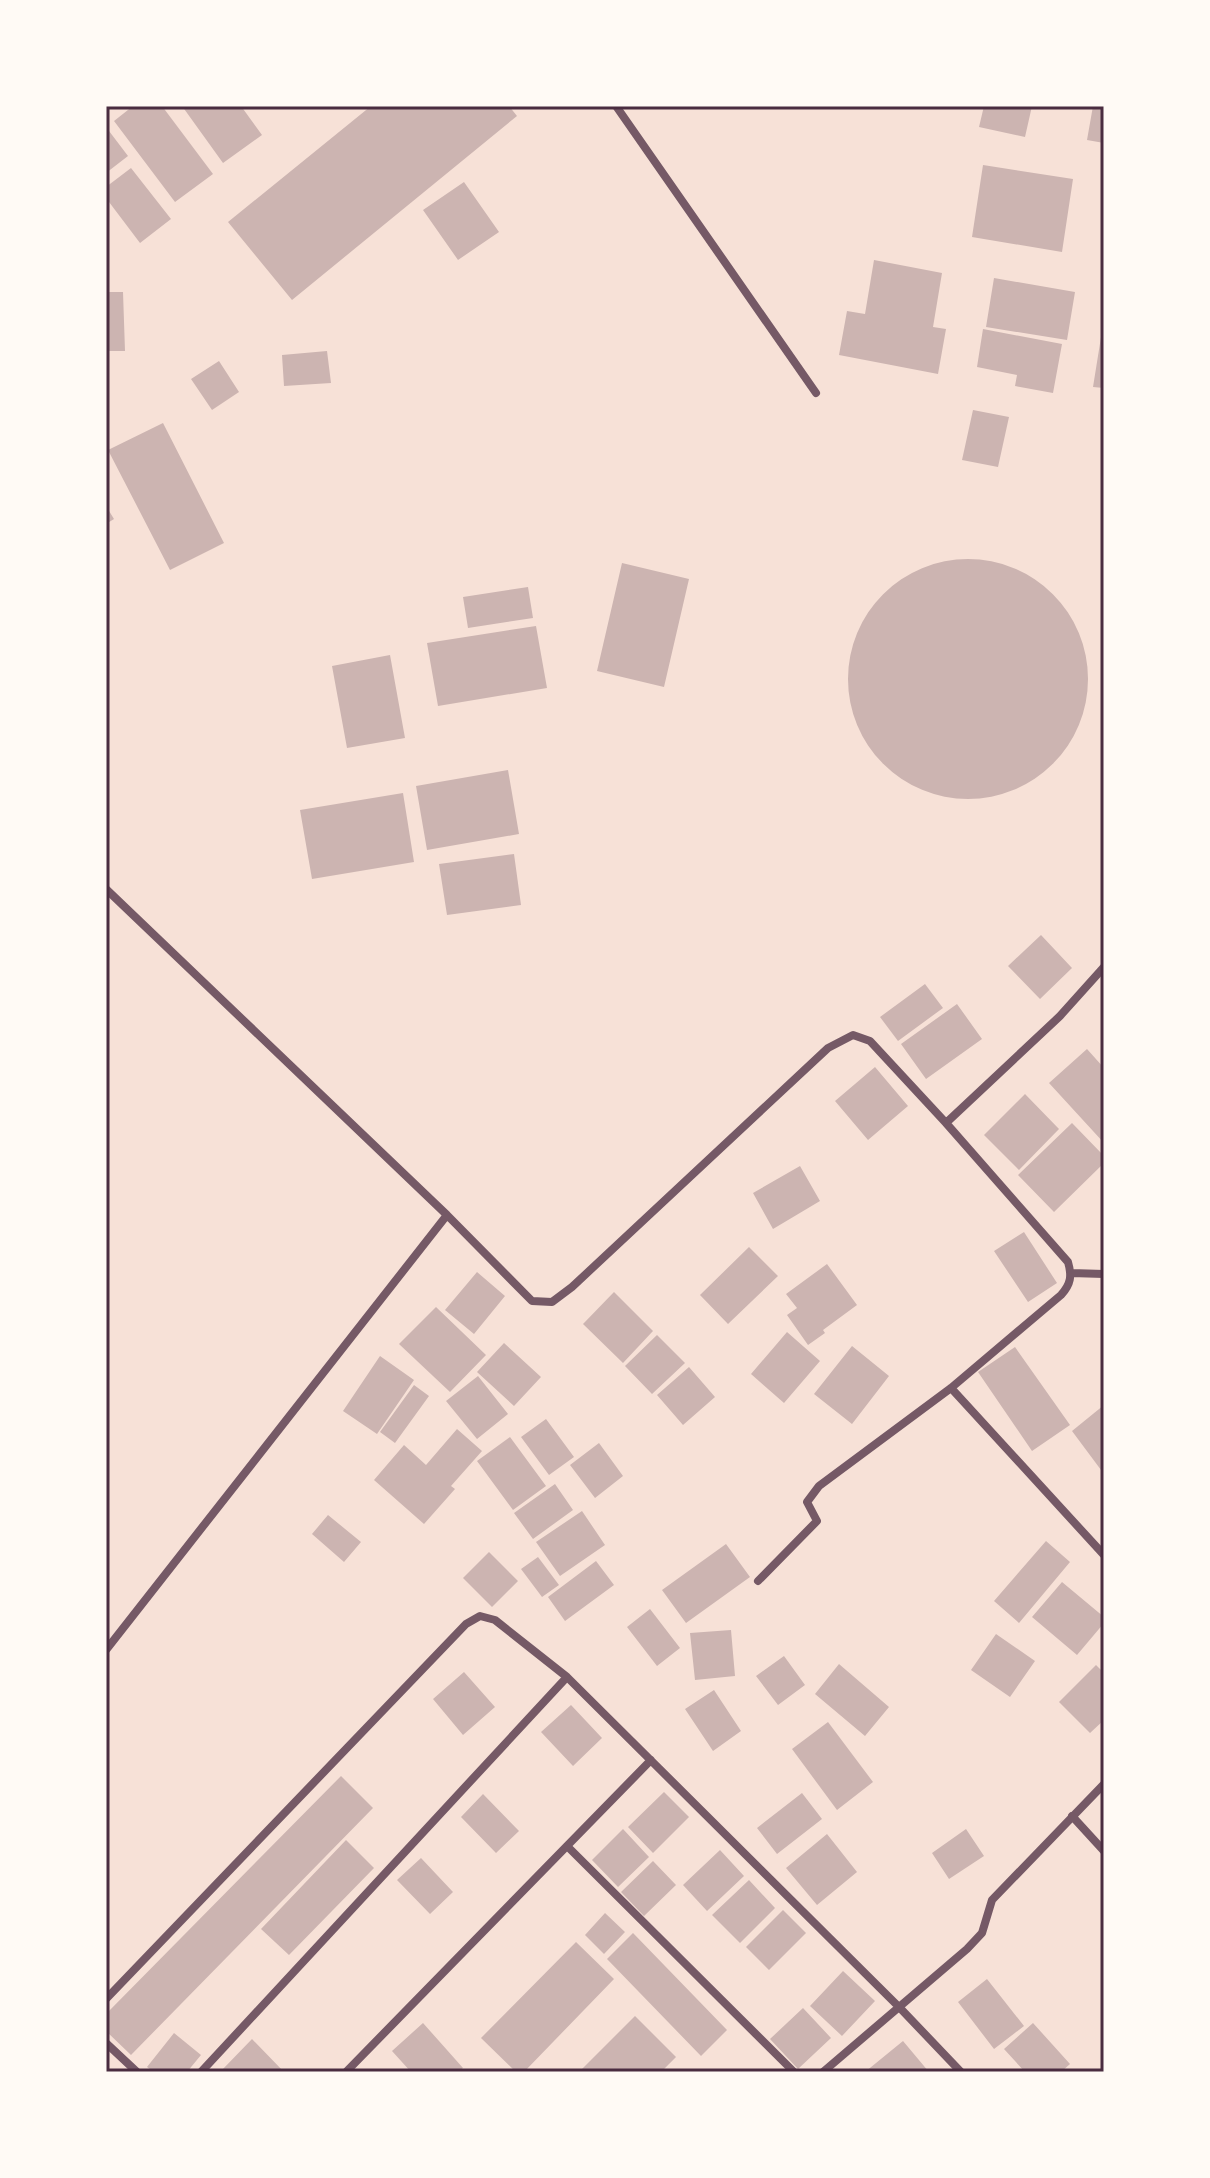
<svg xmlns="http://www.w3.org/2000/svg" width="1210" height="2178" font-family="Ubuntu,sans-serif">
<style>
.building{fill:#ccb4b1}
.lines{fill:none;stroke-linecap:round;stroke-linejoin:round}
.minor{stroke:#755966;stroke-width:8}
.neatline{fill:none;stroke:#4a2c40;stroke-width:3}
</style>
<rect width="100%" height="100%" fill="#f7e1d7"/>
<path class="building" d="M133,106h29l51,68 -38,28 -61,-81z
M182,106h59l21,29 -39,28z
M371,106h138l8,10 -225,184 -64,-78z
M984,106h48l-7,31 -46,-10z
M1093,106h11v37l-17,-3z
M106,127l22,29 -22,17z
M983,165l90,14 -11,73 -90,-15z
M131,168l40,51 -31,24 -34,-45v-11z
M464,182l35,50 -41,28 -35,-50z
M874,260l68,13 -9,54 13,2 -8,45 -99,-19 8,-44 18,3z
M994,278l81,14 -8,48 -81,-13z
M106,292h17l2,59h-19z
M983,329l79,15 -9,49 -38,-7 2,-11 -40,-8z
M1102,331h2v57l-11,-1z
M327,351l4,32 -47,3 -2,-31z
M219,361l20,31 -27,18 -21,-31z
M973,410l36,7 -11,50 -36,-7z
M163,423l61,120 -54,27 -62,-120z
M106,506l8,13 -8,5z
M848 679a120 120 0 1 1 240 0a120 120 0 1 1-240 0Z
M622,563l67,16 -25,108 -67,-16z
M528,587l5,31 -65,10 -5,-31z
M536,626l11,62 -109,18 -11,-63z
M390,655l15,83 -58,10 -15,-82z
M508,770l11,64 -92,16 -11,-64z
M403,793l11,69 -102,17 -12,-69z
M514,854l7,51 -74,10 -8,-51z
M1041,935l31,33 -32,31 -32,-33z
M925,984l18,24 -45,33 -18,-24z
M957,1004l25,35 -56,40 -25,-35z
M1087,1049l17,19v75l-55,-60z
M875,1067l33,39 -40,34 -33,-39z
M1025,1094l34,35 -40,41 -35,-35z
M1072,1123l32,33v7l-50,49 -36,-37z
M800,1166l20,35 -47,28 -20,-36z
M1024,1232l33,51 -29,19 -34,-51z
M749,1247l29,29 -50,48 -28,-29z
M827,1264l30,41 -34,25 2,3 -17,12 -21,-30 10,-7 -11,-14z
M477,1272l28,24 -31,38 -29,-24z
M614,1292l39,39 -30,32 -40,-39z
M436,1307l50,48 -36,37 -51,-48z
M787,1332l33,29 -36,42 -33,-29z
M657,1335l28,28 -33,31 -27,-28z
M504,1343l37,34 -27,29 -37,-34z
M852,1346l37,30 -37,48 -38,-30z
M1015,1347l55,78 -38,26 -54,-79z
M380,1356l34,24 -37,54 -34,-23z
M689,1367l26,30 -32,28 -26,-30z
M478,1376l30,38 -31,25 -31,-38z
M414,1385l15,11 -34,47 -15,-11z
M1104,1405v69l-32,-43z
M546,1419l28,38 -25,18 -28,-38z
M457,1429l25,22 -31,35 4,3 -31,35 -50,-44 30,-35 22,20z
M510,1437l36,49 -33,24 -36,-49z
M599,1443l24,33 -28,22 -25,-33z
M555,1484l18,26 -40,29 -19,-26z
M582,1511l23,34 -45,31 -24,-34z
M328,1515l33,27 -17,20 -32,-28z
M1046,1541l24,21 -51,61 -25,-22z
M726,1544l24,33 -64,46 -24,-33z
M489,1552l29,29 -26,26 -29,-29z
M538,1557l21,28 -17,12 -21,-28z
M596,1561l18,24 -49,36 -17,-24z
M1062,1582l42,35v6l-27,32 -45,-38z
M650,1609l30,39 -23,18 -30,-39z
M731,1630l4,46 -40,4 -5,-47z
M996,1634l39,27 -25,36 -39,-27z
M784,1656l21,29 -27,20 -22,-29z
M839,1664l50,43 -24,29 -50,-42z
M1096,1665l8,8v47l-14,13 -31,-31z
M464,1672l31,35 -32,28 -30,-36z
M714,1690l27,41 -28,20 -28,-42z
M571,1705l31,33 -29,28 -32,-34z
M828,1722l45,60 -36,28 -45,-61z
M341,1776l32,32 -242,247 -25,-24v-17z
M664,1792l25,25 -36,36 -25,-26z
M802,1793l20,26 -45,35 -20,-26z
M483,1794l36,37 -23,22 -35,-36z
M623,1829l26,28 -31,30 -26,-27z
M966,1829l18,27 -35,23 -17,-26z
M827,1834l30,38 -40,33 -31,-37z
M346,1840l28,28 -85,87 -28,-26z
M720,1850l24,26 -37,35 -24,-26z
M421,1858l32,34 -23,22 -33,-34z
M653,1861l23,24 -32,31 -23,-24z
M749,1880l26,28 -35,35 -28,-28z
M783,1910l23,23 -37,37 -23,-23z
M605,1913l20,19 -21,22 -19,-19z
M633,1933l94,97 -26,26 -94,-97z
M576,1942l38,37 -90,93h-8l-35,-34z
M843,1971l32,30 -33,35 -32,-30z
M987,1979l37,47 -30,23 -36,-47z
M803,2008l28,30 -33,31 -28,-30z
M635,2016l41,41 -15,15h-82z
M423,2023l40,45 -5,4h-47l-19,-21z
M1033,2023l37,41 -9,8h-36l-21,-23z
M174,2033l27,22 -14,17h-33l-7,-5z
M252,2039l32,33h-59l-3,-2z
M903,2041l26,31h-64z"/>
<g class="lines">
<path class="minor" d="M616,106l200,287
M106,889l341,326 85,86 20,1 20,-15 256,-239 25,-13 17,6 76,82 122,139c4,14 3,22 -7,33l-110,93 -132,98 -12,16 10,19 -59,60
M946,1123l114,-107 44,-49
M1071,1273l33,1
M951,1388l153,167
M106,1650l341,-435
M1072,1816l32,35
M567,1846l227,226
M106,1999l360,-375 14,-8 15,4 72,57 333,331 61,64
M106,2043l31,29
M201,2072l366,-395
M346,2072l305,-312
M823,2072l144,-123 15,-16 10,-33 112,-116"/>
</g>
<rect width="1210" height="2178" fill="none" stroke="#fffaf5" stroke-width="216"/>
<rect x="108" y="108" width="994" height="1962" class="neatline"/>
</svg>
